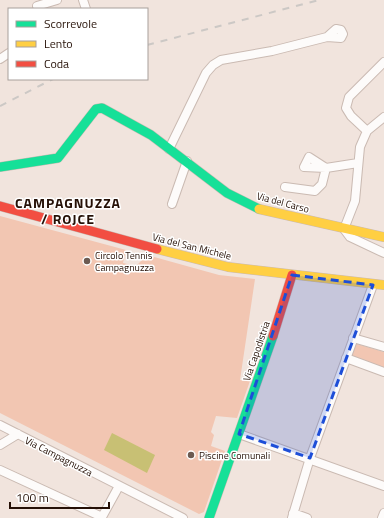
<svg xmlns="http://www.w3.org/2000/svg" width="384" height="518" font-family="'Titillium Web',sans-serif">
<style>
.green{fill:#f2c6b2}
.water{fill:#c8c074}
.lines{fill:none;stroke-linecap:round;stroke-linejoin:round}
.street-casing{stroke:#cabab2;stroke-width:10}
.fast-casing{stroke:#cabab2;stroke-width:10}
.slow-casing{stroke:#cabab2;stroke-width:10}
.jam-casing{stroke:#cabab2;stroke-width:10}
.street{stroke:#fdfbfa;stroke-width:8}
.fast{stroke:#16e098;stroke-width:9}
.slow{stroke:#ffcf43;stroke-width:9}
.jam{stroke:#f24e42;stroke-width:9}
.rail{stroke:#ccc8c5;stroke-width:2;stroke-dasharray:7 7;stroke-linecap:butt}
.marked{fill:#1d4ed8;fill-opacity:0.2;stroke:#1d4ed8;stroke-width:3;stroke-dasharray:8 5;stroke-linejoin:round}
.poi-dot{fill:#6c5a51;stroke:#fff;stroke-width:1.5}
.labels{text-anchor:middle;stroke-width:3;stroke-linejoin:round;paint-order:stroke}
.street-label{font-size:10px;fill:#251006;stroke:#fff}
.poi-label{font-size:10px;fill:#251006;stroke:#fff;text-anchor:start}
.district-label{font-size:14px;font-weight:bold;letter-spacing:1px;fill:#251006;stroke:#fff}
</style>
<rect width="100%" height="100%" fill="#f1e4dd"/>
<path class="green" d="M0,216l126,34 -3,13 13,3 11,-11 72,20 36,4 -15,101 10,1 -13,37 -21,-2 -5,16 3,3 -3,11 14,5 -21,61 -5,2 -199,-101z
M354,343l30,9v17l-35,-13z"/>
<path class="water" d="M112,433l43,22 -8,18 -43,-23z"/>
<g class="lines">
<defs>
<path id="street" d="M83,0l3,9
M37,6l20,-6
M0,59l9,-6
M384,117l-17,14 -7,16 -5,54 -11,28 6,8 34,16
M367,131l-16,-15 -5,-8 3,-11 35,-35
M169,149l37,-76 7,-8 8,-5 51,-9 55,-14 14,1 2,-4 -2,-4 -5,-1 -9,8
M309,157l17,11 -22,-1z
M285,187l30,4 7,-7 4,-16 32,-5
M172,204l15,-43
M353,338l31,9
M346,358l38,14
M0,425l183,93
M239,434l145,52
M0,445l18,-11
M0,470l102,47 17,-31
M293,513l14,5
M292,518l18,-60 63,-173
M382,518l2,-5"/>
<path id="fast" d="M0,167l58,-9 38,-49 6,-1 49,27 76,58 32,16
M209,518l64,-182"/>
<path id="slow" d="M259,209l125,28
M157,249l71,18 156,18"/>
<path id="jam" d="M0,206l157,43
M273,336l19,-61"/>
</defs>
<use href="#street" class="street-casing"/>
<use href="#fast" class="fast-casing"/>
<use href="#slow" class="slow-casing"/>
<use href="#jam" class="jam-casing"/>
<use href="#street" class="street"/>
<use href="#fast" class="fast"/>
<use href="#slow" class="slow"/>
<use href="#jam" class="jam"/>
<path class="rail" d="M147,45l172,-45
M0,106l53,-27"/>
</g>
<path class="marked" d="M292,275l81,10 -63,173 -71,-24z"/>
<g class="poi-dot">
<circle cx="87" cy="261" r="4"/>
<circle cx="191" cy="455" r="4"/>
</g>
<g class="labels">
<g class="street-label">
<text transform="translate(283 202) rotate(15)" y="4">Via del Carso</text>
<text transform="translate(192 246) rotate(14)" y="4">Via del San Michele</text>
<text transform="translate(256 351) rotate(-71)" y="4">Via Capodistria</text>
<text transform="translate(59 456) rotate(27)" y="4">Via Campagnuzza</text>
</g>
<g class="poi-label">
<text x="95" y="259">Circolo Tennis<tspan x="95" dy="12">Campagnuzza</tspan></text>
<text x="199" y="459">Piscine Comunali</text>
</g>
<g class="district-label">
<text x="68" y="208">CAMPAGNUZZA<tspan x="68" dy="16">/ ROJCE</tspan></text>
</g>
</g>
<rect x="8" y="8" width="140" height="72" fill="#ffffff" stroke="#a89f9b"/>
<rect x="16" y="21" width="20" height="6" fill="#16e098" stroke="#a89f9b"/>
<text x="44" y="28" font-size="12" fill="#251006">Scorrevole</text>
<rect x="16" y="41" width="20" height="6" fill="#ffcf43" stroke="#a89f9b"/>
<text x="44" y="48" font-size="12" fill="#251006">Lento</text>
<rect x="16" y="61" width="20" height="6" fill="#f24e42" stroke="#a89f9b"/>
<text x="44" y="68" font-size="12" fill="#251006">Coda</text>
<path d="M10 502v6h99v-6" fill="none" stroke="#251006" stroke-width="2"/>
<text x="16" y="502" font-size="12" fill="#251006" stroke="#ffffff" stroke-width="3" paint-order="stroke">100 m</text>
</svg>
